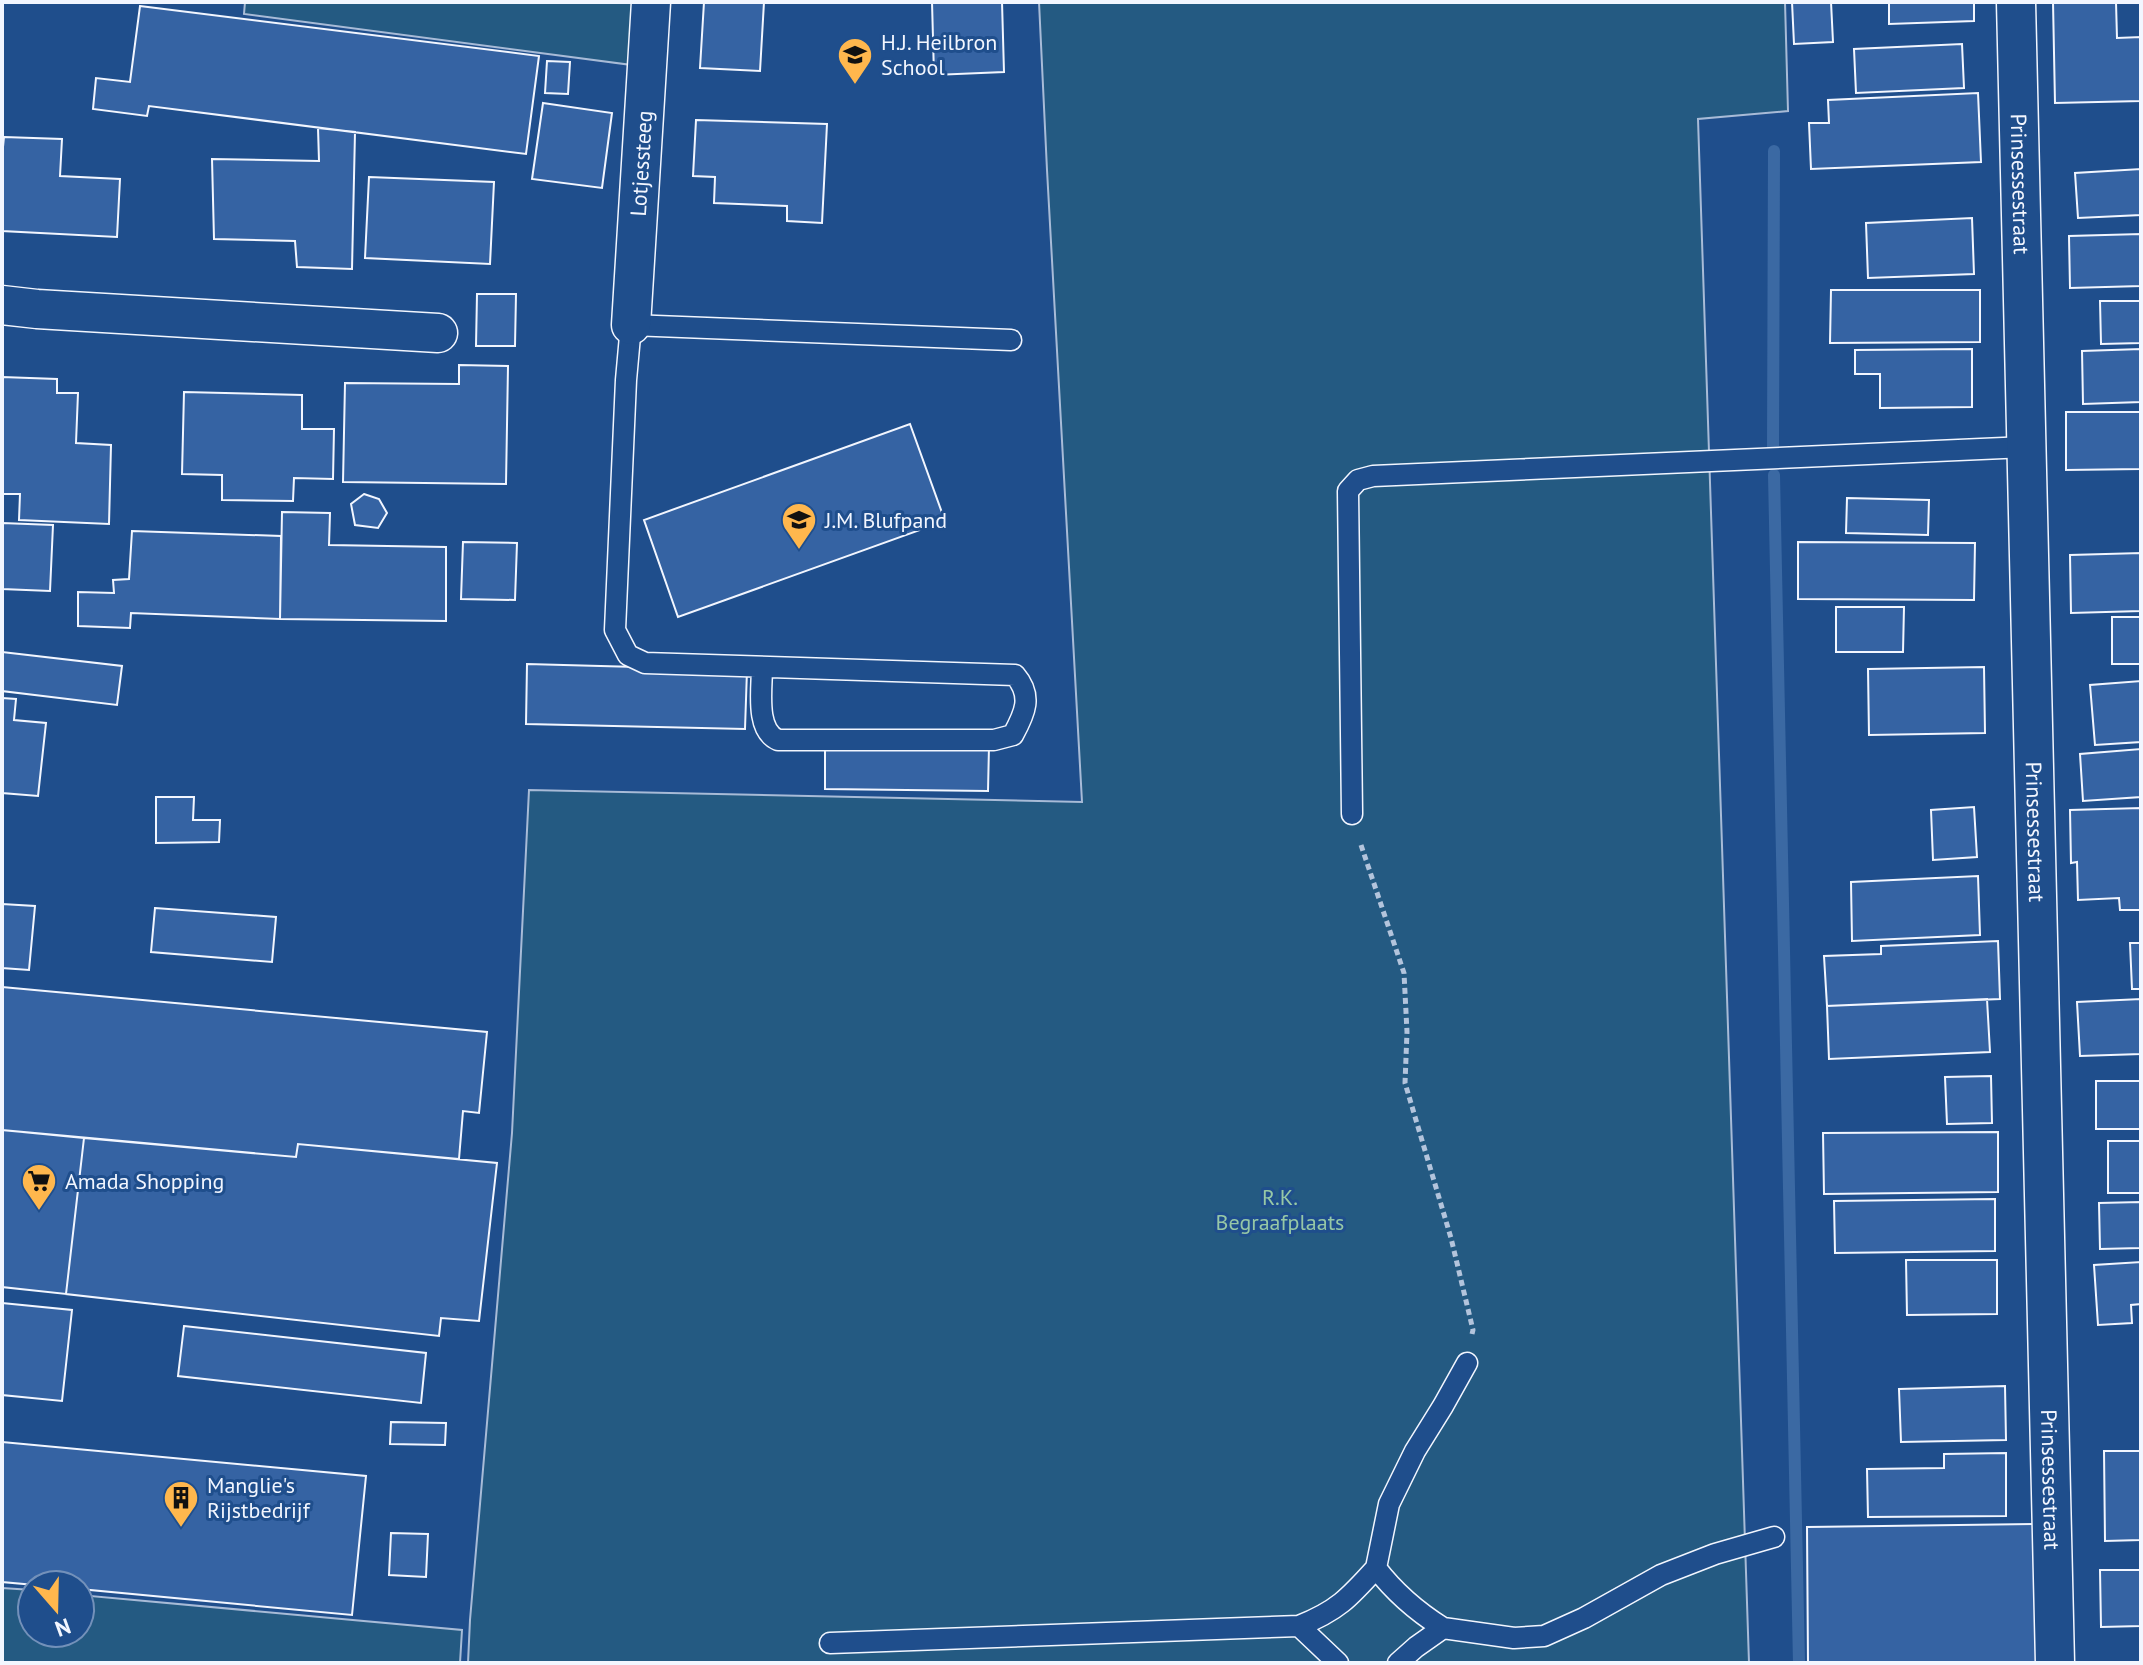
<svg xmlns="http://www.w3.org/2000/svg" width="2143" height="1665" font-family="'PT Sans',sans-serif">
<style>
.green{fill:#245a82;stroke:#a8bbd7;stroke-width:2}
.lines{fill:none;stroke-linecap:round;stroke-linejoin:round}
.stream{stroke:#3b69a3;stroke-width:12}
.building{fill:#3563a3;stroke:#f2f6ff;stroke-width:2}
.lane-casing{stroke:#f2f6ff;stroke-width:23}
.street-casing{stroke:#f2f6ff;stroke-width:41}
.path{stroke:#b3c4dc;stroke-width:5;stroke-dasharray:6 4;stroke-linecap:butt}
.lane{stroke:#1f4e8c;stroke-width:20}
.street{stroke:#1f4e8c;stroke-width:38}
.labels{text-anchor:middle;stroke-width:6;stroke-linejoin:round;paint-order:stroke}
.poi-label{font-size:22px;fill:#f2f6ff;stroke:#1f4e8c;text-anchor:start}
.street-label{font-size:22px;fill:#f2f6ff;stroke:#1f4e8c}
.park-label{font-size:22px;fill:#97c8a6;stroke:#1f4e8c}
</style>
<rect width="100%" height="100%" fill="#1f4e8c"/>
<path class="green" d="M245,2h391l-4,63 -388,-51z
M1039,2h746l3,109 -90,8 51,1544h-1281l2,-43 42,-487 17,-343 553,12 -35,-632z
M2,1588l30,2v43h48v-38l382,35 -2,33h-458z"/>
<g class="lines">
<path class="stream" d="M1773,448l1,-297
M1774,475l25,1188"/>
</g>
<path class="building" d="M704,2h60l-4,69 -60,-3z
M932,2h70l2,70 -70,3z
M1792,2h39l2,40 -39,2z
M1889,2h85v19l-85,3z
M2053,2h63l1,36 24,-1v64l-86,2z
M140,6l399,50 -13,98 -377,-48 -2,10 -54,-7 3,-31 34,4z
M1962,44l2,44 -108,5 -2,-44z
M547,61l23,1 -2,32 -23,-1z
M1978,93l3,69 -170,7 -2,-46h20l-1,-23z
M543,103l69,10 -10,75 -70,-9z
M696,120l131,4 -5,99 -35,-2v-15l-73,-3 1,-26 -22,-1z
M318,128l37,4 -3,137 -55,-2 -2,-26 -81,-2 -2,-80 107,2z
M4,137l58,2 -2,37 60,3 -3,58 -115,-6v-74z
M2141,169v46l-63,3 -3,-45z
M369,177l125,5 -4,82 -125,-6z
M1972,218l2,56 -106,4 -2,-55z
M2141,234v52l-71,2 -1,-52z
M1831,290h149v52l-150,1z
M477,294h39l-1,52h-39z
M2100,301h41v42l-40,1z
M1972,349v58l-92,1v-34h-25v-24z
M2141,349v53l-58,2 -1,-53z
M459,365l49,1 -2,118 -163,-2 2,-99 114,1z
M2,377l55,2v14h21l-2,50 35,2 -2,79 -90,-4 1,-26h-18z
M184,392l118,3v34h32l-1,50 -39,-1 -1,23 -71,-1v-25l-40,-1z
M2066,412h75v57l-75,1z
M910,424l35,97 -267,96 -34,-97z
M364,494l15,5 8,14 -9,15 -23,-3 -4,-21z
M1847,498l82,2 -1,35 -82,-2z
M282,512l48,1 -1,32 117,2v74l-166,-2z
M2,523l51,2 -3,66 -48,-2z
M132,531l149,5 -1,83 -149,-6 -1,15 -52,-2v-34l36,1 -1,-13 16,-1z
M463,542l54,1 -2,57 -54,-1z
M1798,542l177,1 -1,57 -176,-1z
M2141,553v58l-70,2 -1,-58z
M1836,607h68l-1,45h-67z
M2112,617h29v47h-29z
M2,652l120,14 -5,39 -115,-14z
M527,664l220,6 -2,59 -219,-5z
M1984,667l1,66 -116,2 -1,-66z
M2141,681v61l-46,3 -5,-60z
M2,698l14,1 -2,21 32,3 -8,73 -36,-3z
M825,745l164,1 -1,45 -163,-2z
M2141,749v48l-58,4 -3,-47z
M156,797h38l-1,23h27l-1,22 -63,1z
M1974,807l3,50 -44,3 -2,-50z
M2141,808v102h-21l-1,-12 -41,2 -1,-38 -6,1 -1,-53z
M1978,876l2,59 -128,6 -1,-59z
M2,904l33,2 -6,64 -27,-2z
M155,908l121,9 -4,45 -121,-10z
M1998,941l2,58 -173,7 -3,-50 57,-2v-8z
M2130,943h11v46h-9z
M2,987l485,45 -8,81 -16,-2 -4,48 -161,-15 -2,13 -294,-27z
M1987,999l3,53 -161,7 -2,-53z
M2141,999v55l-61,2 -3,-54z
M1991,1076l1,47 -45,1 -2,-47z
M2096,1081h45v48h-45z
M2,1130l82,8 -18,156 -64,-7z
M1998,1132v60l-174,2 -1,-61z
M84,1138l212,19 2,-13 199,19 -18,158 -38,-3 -2,18 -373,-42z
M2108,1141h33v52h-33z
M1995,1199v52l-160,2 -1,-52z
M2141,1202v46l-41,1 -1,-46z
M1906,1260h91v54l-90,1z
M2141,1262v42l-10,1 1,18 -34,2 -4,-60z
M2,1303l70,7 -10,91 -60,-6z
M184,1326l242,27 -5,50 -243,-27z
M2005,1386l1,54 -105,2 -2,-53z
M391,1422l55,1 -1,22 -55,-1z
M2,1442l364,34 -14,139 -272,-26v-4h-45l-33,-3z
M2104,1451h37v89l-36,1z
M2006,1453v63l-138,1 -1,-48 77,-1v-14z
M2038,1524l2,139h-232l-1,-136z
M391,1533l37,1 -2,43 -37,-2z
M2100,1570h41v56l-40,1z"/>
<g class="lines">
<defs>
<path id="lane" d="M762,667c0,22 -7,63 16,73h216l19,-5c12,-22 20,-39 2,-60l-370,-12 -17,-8 -13,-25 11,-250 5,-55 380,15
M1352,814l-4,-323 10,-11 15,-4 653,-29
M1299,1626c38,-15 50,-28 77,-58
M1443,1628c-27,-17 -48,-35 -67,-60l13,-64 26,-53 28,-45 24,-43
M830,1643l469,-17 39,37
M1398,1663l18,-16 27,-19 71,10 30,-2 40,-18 77,-43 54,-21 59,-17"/>
<g id="street">
<path id="s1" d="M2016,2l39,1661"/>
<path d="M2,305l35,4 401,24"/>
<path id="s2" d="M631,325l20,-323"/>
</g>
</defs>
<use href="#lane" class="lane-casing"/>
<use href="#street" class="street-casing"/>
<path class="path" d="M1361,845l43,128 3,59 -2,51 46,155 22,92 -1,4"/>
<use href="#lane" class="lane"/>
<use href="#street" class="street"/>
</g>
<defs>
<symbol id="school-pin" viewBox="-11 -11 22 30"><path d="M0 17L-7.5 6A9.5 9.5 0 1 1 7.5 6Z" fill="#ffb74d" stroke="#1f4e8c"/><path d="M0-5L7-2L0 1L-7-2ZM-4 1L0 2.5L4 1V4Q0 6-4 4Z" fill="#111"/></symbol>
<symbol id="supermarket-pin" viewBox="-11 -11 22 30"><path d="M0 17L-7.5 6A9.5 9.5 0 1 1 7.5 6Z" fill="#ffb74d" stroke="#1f4e8c"/><path d="M-6-5.5h2.5l.6 2H6L4.5 2H-2.5L-4.4-4H-6ZM-1.5 3.2a1.3 1.3 0 1 0 .1 0ZM3 3.2a1.3 1.3 0 1 0 .1 0Z" fill="#111"/></symbol>
<symbol id="building-pin" viewBox="-11 -11 22 30"><path d="M0 17L-7.5 6A9.5 9.5 0 1 1 7.5 6Z" fill="#ffb74d" stroke="#1f4e8c"/><path d="M-4-6H4V6H1V3H-1V6H-4ZM-2.5-4.3h1.7v1.8h-1.7ZM.8-4.3h1.7v1.8H.8ZM-2.5-1h1.7V.8h-1.7ZM.8-1h1.7V.8H.8Z" fill="#111"/></symbol>
</defs>
<g fill-rule="evenodd">
<use href="#school-pin" x="835" y="35" width="40" height="54"/>
<use href="#school-pin" x="779" y="500" width="40" height="54"/>
<use href="#supermarket-pin" x="19" y="1161" width="40" height="54"/>
<use href="#building-pin" x="161" y="1478" width="40" height="54"/>
</g>
<g class="labels">
<g class="poi-label">
<text x="881" y="50">H.J. Heilbron<tspan x="881" dy="25">School</tspan></text>
<text x="825" y="528">J.M. Blufpand</text>
<text x="65" y="1189">Amada Shopping</text>
<text x="207" y="1493">Manglie's<tspan x="207" dy="25">Rijstbedrijf</tspan></text>
</g>
<g class="street-label">
<text dy="8" stroke="none"><textPath href="#s2" startOffset="162">Lotjessteeg</textPath></text>
<text dy="8" stroke="none"><textPath href="#s1" startOffset="182">Prinsessestraat</textPath></text>
<text dy="8" stroke="none"><textPath href="#s1" startOffset="830">Prinsessestraat</textPath></text>
<text dy="8" stroke="none"><textPath href="#s1" startOffset="1478">Prinsessestraat</textPath></text>
</g>
<g class="park-label">
<text x="1280" y="1205">R.K.<tspan x="1280" dy="25">Begraafplaats</tspan></text>
</g>
</g>
<rect width="2143" height="1665" fill="none" stroke="#f2f6ff" stroke-width="8"/>
<g transform="translate(56 1609) rotate(160)"><circle r="38" fill="#1f4e8c" stroke="#7391ba" stroke-width="2"/>
<path d="M0-6L14 30L0 20L-14 30Z" fill="#ffb74d"/>
<text y="-12" font-size="22" font-weight="bold" text-anchor="middle" fill="#f2f6ff">N</text>
</g>
</svg>
